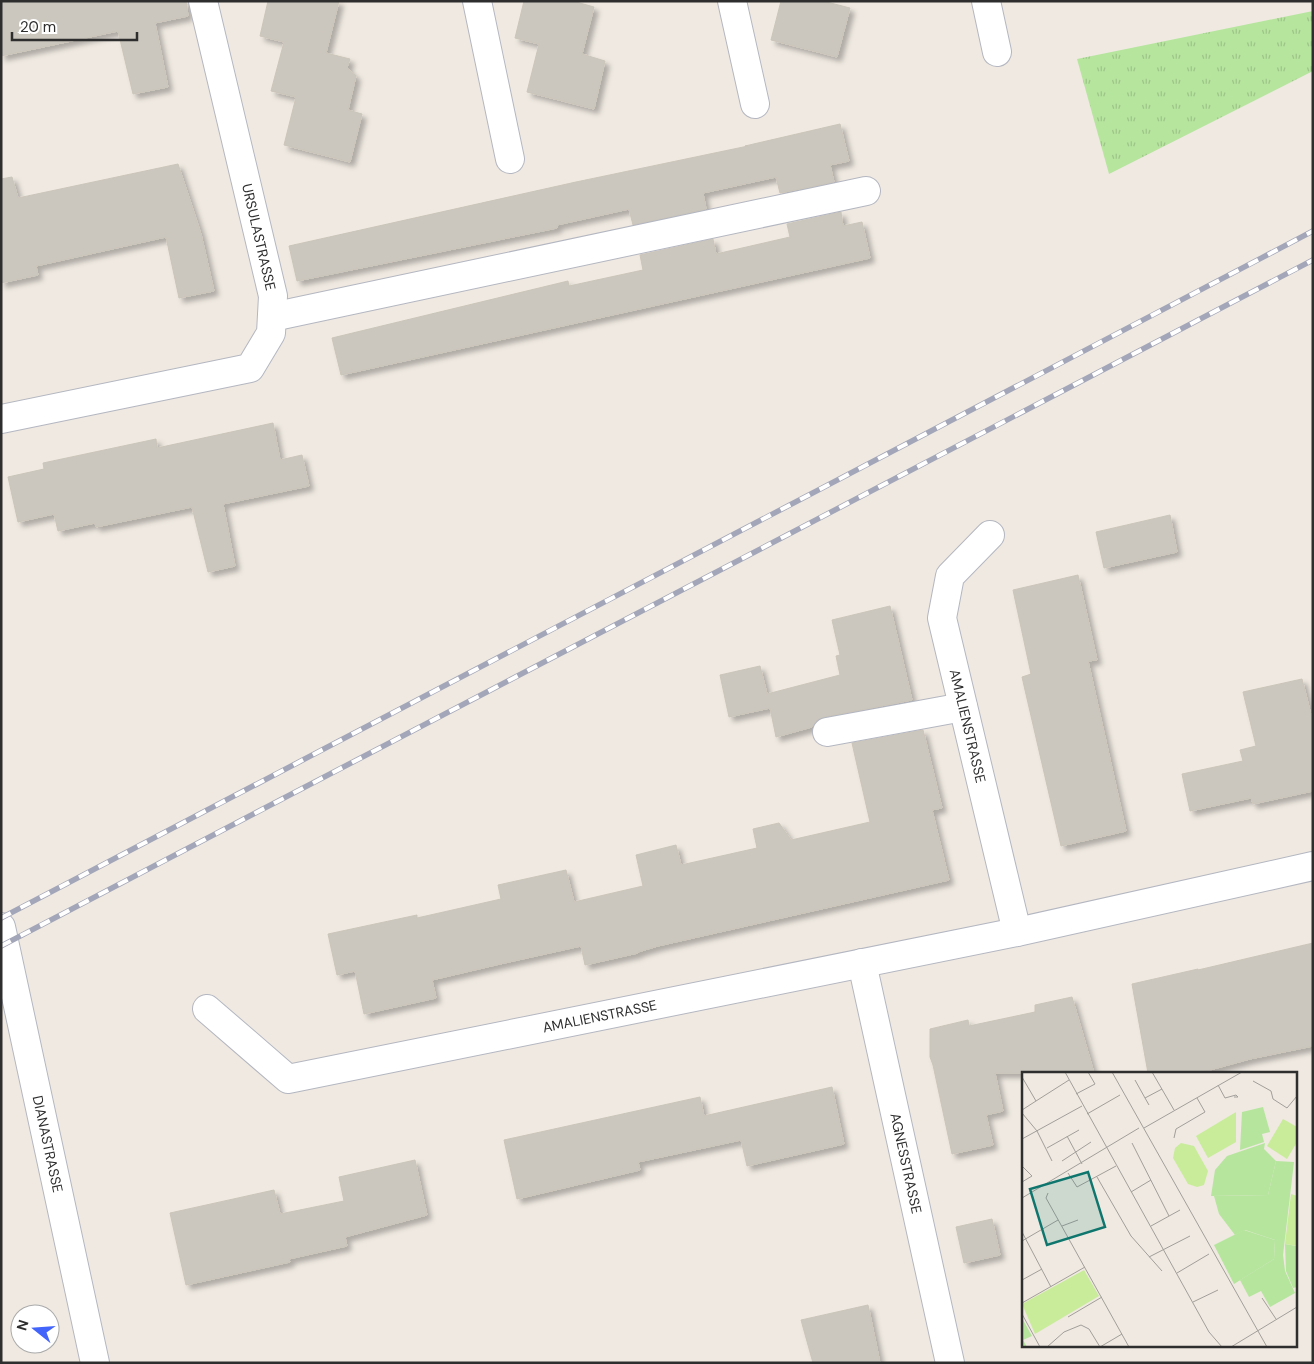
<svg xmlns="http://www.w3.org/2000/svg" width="1314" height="1364" font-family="'DM Sans',sans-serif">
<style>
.grass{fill:url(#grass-tufts)}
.building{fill:#cbc7bf;stroke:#cbc5ba;filter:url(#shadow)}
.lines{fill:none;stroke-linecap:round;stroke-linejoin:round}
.minor-casing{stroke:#b4b7c1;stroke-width:30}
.minor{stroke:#fff;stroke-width:28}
.rail-casing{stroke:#a3a6b8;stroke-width:5.5}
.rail{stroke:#fff;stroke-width:4;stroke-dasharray:11;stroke-linecap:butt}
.labels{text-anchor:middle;stroke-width:4;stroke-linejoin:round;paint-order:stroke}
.street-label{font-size:14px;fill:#2e2e2e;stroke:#fff}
.inset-road{fill:none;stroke:#a29e99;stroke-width:1}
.view{fill:#0f766e;fill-opacity:0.15;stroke:#0f766e;stroke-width:2.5}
.inset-edge{fill:none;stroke:#2e2e2e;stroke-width:2.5}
</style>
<defs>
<pattern id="grass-tufts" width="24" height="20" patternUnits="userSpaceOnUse" patternTransform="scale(1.25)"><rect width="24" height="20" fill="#b6e59e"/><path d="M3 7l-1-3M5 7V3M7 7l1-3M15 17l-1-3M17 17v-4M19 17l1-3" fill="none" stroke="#9dc588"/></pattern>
<filter id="shadow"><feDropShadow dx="4.5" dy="4.5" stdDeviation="2.5" flood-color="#0004"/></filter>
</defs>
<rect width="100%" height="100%" fill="#efe9e1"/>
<path class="grass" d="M1313,11v60l-204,103 -32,-115z"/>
<path class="building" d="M1,1h185l2,15 -33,7 13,64 -35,7 -15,-63 -117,25z
M268,1h71l-13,52 24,6 -3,9 9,8 -8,34 14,4 -12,48 -66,-17 12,-48 -25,-6 13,-49 -24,-6z
M524,1h49l21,6 -12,47 23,7 -11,48 -67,-17 12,-48 -24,-6z
M781,1h42l27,7 -13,49 -66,-17z
M840,124l9,37 -19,4 4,17 -54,11 -4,-16 -73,16 3,16 -73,16 -4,-16 -72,16v3l-260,53 -8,-35 287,-64 172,-36h-3z
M178,164l23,70 13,57 -35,7 -13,-61 -130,29 2,9 -37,8v-104l11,-2 6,21z
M841,212l2,14 19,-4 8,36 -529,117 -9,-37 236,-57 1,5 74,-16 -3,-15 73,-16 3,15 74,-17 -3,-13z
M273,423l7,37 22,-5 7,31 -86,18 12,62 -27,6 -16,-65 -96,20 -1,-4 -37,8 -4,-17 -36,8 -10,-45 36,-8 -1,-6 113,-24 1,9z
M1170,515l7,37 -73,16 -8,-36z
M1078,575l19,85 -9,1 38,170 -65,15 -39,-169 9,-3 -18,-84z
M890,606l22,94 -88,17 -7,3 -5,7 -36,10 -6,-29 -41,9 -9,-42 40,-9 7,28 73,-19 -4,-19 4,-1 -8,-35z
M1302,679l11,44v68l-60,13 -2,-6 -61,13 -8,-37 61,-13 -3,-11 16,-4 -13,-54z
M923,730l19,78 -10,2 17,70 -291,66 -20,6v1l-53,12 -4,-19 -81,18 -68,16 4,18 -72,16 -9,-43 -18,4 -9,-41 89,-19v3l84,-19 -3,-14 68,-15 8,32 69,-16 -7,-31 40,-10 5,20 76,-17 -4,-19 26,-6 12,17 79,-18 -18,-79z
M1313,943v103l-63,13 -51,14h-51l-16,-89 66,-15v1z
M1072,997l22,76h-99l8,38 -17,4 7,30 -41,9 -19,-89 -3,-8v-28l38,-9 1,6 66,-14v-7z
M832,1087l12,57 -97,22 -6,-26 -103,22 2,8 -123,29 -13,-59 196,-43 4,19z
M415,1160l12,55 -82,22 2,9 -58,13 1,3 -104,23 -16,-72 104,-23 6,24 64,-13 -5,-24z
M992,1219l8,36 -36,8 -8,-36z
M868,1305l12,58h-67l-12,-43z"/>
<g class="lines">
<defs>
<g id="minor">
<path d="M477,1l33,158"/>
<path d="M732,1l23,103"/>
<path d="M986,1l11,51"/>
<path d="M272,317l594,-126"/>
<path d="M1,419l249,-51 21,-35 2,-37 -70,-295"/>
<path id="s1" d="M990,535l-40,41 -8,42 75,314"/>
<path d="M827,732l136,-25"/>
<path id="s2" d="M1,927l94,436"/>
<path id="s3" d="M862,963l88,400"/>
<path id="s4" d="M207,1009l81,70 729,-147 296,-66"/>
</g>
</defs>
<use href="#minor" class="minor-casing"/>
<use href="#minor" class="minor"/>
<defs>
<path id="rail" d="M1,918l1312,-687
M1,946l1312,-686"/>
</defs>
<use href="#rail" class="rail-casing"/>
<use href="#rail" class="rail"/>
</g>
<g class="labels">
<g class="street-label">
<text transform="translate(259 237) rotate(77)" y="5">URSULASTRASSE</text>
<text dy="5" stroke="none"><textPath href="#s1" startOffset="211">AMALIENSTRASSE</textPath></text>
<text dy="5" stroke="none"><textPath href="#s4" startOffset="425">AMALIENSTRASSE</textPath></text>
<text dy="5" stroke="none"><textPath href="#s2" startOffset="222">DIANASTRASSE</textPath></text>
<text dy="5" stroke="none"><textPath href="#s3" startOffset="205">AGNESSTRASSE</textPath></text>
</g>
</g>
<g transform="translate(1022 1072)">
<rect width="275" height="275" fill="#efe9e1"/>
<path d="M263,172l12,2v41l-4,1 -7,-17z" fill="#b6e59e"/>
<path d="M243,71l-1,6 12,12 -8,34 -57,1 4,-26 12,-14zM222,158l31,10 -1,19 -40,25 -20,-39zM0,246l10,18 -9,4 4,7h-5z" fill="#b6e59e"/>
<path d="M241,35l7,25 -8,2 2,8 -24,8 2,-38zM254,89l18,1 -11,93 2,16 10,22 -25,14 -9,-16 -12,6 -9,-17 34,-21 1,-19 -30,-10 -10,5 -16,-21 -5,-18 54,-1z" fill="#b6e59e"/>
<path d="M214,40v30l-28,16 -12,-22zM261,47l14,8v15l-10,17 -20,-13zM159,71l13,3 14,25 -4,14 -7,2 -9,-3 -15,-26 2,-10zM269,122l6,2v50l-12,-2zM62,198l15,26 -64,38 -13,-30z" fill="#c9ec9a"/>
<path class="inset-road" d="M43,0l144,260 13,15M90,0l155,275M130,0l22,38M0,5l14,24 33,-21M113,8l10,18M231,9l18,10 2,8 14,9 10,-12M196,13l7,13 11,-3 2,2h-4M54,22l19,-10 -7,-12M127,33l-4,-7 17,-9M0,38l14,-9M0,41l15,18 15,30M65,42l33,-19M122,56l98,-56M45,64l15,28M152,66l2,-9 29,-17 -8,-14M0,67l60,-33M110,71l37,73M25,76l32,-18M40,89l29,-19M0,94l10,10 -10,6M46,101l9,14 39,-21M75,105l34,59 31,35M109,120l20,-12M26,121l-2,5 83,149M0,126l117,-70M40,154l16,-6M129,154l29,-16M0,160l29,55M0,169l36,-21M127,185l41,-21M155,201l32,-19M0,208l20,-11M240,226l14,21M171,230l25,-12M0,231l63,-36M0,242l18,33M46,245l34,-20M25,275l17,-15 17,-7 8,4 11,18M78,275l22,-13M209,275l66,-40"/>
<path class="view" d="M66,100l17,55 -58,18 -17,-56z"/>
<rect width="275" height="275" class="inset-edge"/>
</g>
<rect width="1314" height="1364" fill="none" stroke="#2e2e2e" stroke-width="5"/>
<g transform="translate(35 1329) rotate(287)"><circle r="24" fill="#ffffff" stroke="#ababab"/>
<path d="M0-4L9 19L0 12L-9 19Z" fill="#4264fb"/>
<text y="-8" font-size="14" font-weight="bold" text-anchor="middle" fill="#2e2e2e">N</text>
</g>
<path d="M12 32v8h125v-8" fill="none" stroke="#2e2e2e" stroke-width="2.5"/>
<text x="20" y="32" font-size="15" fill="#2e2e2e" stroke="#ffffff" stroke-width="4" paint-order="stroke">20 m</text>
</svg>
